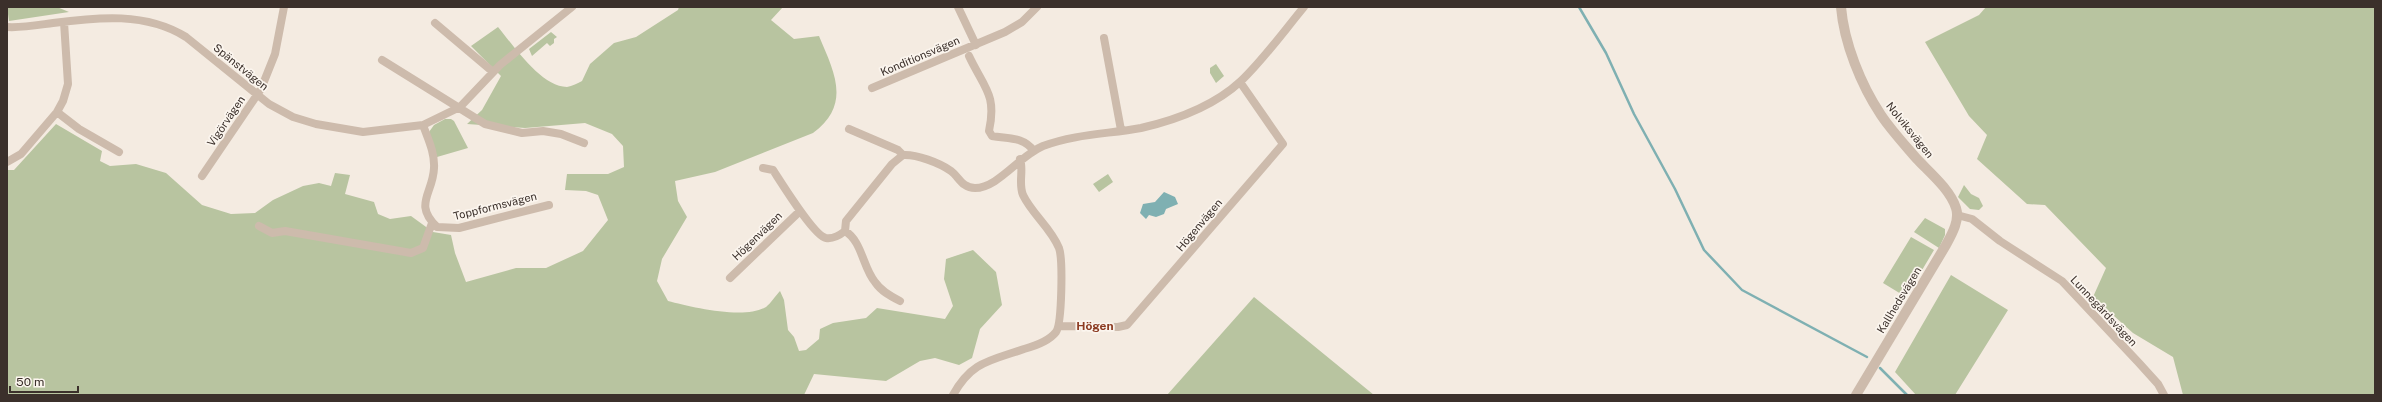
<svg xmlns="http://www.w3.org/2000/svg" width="2382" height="402" font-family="'Public Sans',sans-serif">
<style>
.green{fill:#b8c4a0}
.water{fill:#7fb0b2}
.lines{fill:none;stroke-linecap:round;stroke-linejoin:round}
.stream{stroke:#7fb0b2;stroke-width:2.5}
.minor{stroke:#cdbbac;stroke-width:8}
.tertiary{stroke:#cdbbac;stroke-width:10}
.labels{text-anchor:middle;stroke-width:3.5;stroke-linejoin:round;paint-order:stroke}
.street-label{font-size:11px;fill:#3b302b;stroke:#fbf5ee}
.neighbourhood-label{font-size:12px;font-weight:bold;fill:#8c3b22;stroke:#fbf5ee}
</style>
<rect width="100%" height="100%" fill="#f4ebe1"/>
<path class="green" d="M7,7h50l12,5 -60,9z
M679,7h104l-12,13 23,19 25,-3c15,36 33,68 -6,97l-98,39 -40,9 3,20 9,16 -25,42 -5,22 11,20c23,6 77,19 98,6 5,-4 10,-12 14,-16l4,9 4,30 6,7 5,14 7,-1 13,-11 1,-10 13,-6 33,-5 11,-10 68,11 8,-13 -9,-27 2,-20 27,-9 23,22 6,33 -22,24 -8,29 -13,7 -24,-7 -15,3 -34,20 -72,-7 -10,21h-797v-225h7l42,-46 46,27 -2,10 10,5 26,-2 30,9 36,32 29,9 24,-1 18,-13 30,-14 16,-3 12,3 4,-13 15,2 -5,19 29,8 4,12 12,5 21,-3 22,16 18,3 4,18 11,29 50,-14h30l37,-17 25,-31 -10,-25 -12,-4 -21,-1 2,-16h41l16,-7 -1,-21 -11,-12 -27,-11 -60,5 -58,-4 15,-14 19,-34 -30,-30 27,-19c15,18 43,60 69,60 5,-1 11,-4 15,-6l8,-17 24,-21 22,-6 42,-27z
M1986,7h389v388h-192l-10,-38 -40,-24 -40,-36 13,-29 -61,-63 -18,-1 -50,-45 10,-24 -18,-19 -44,-74 54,-27z
M551,32l6,5 -3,2v4l-4,3 -3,-3 -15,13 -3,-7z
M1216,64l8,12 -8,7 -6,-10v-5z
M445,119h6l3,2 14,27 -31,9 -8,-25 5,-7z
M1108,174l5,8 -14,10 -6,-8z
M1964,185l7,9 8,4 4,8 -4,4 -9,-1 -12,-12z
M1925,218l20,11v6l-6,13 -25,-16z
M1911,237l23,13 -28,47 -23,-14z
M1951,275l57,35 -53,85h-39l-21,-23z
M1254,297l120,98h-207z"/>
<path class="water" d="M1164,192l11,5 3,7 -12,5 -2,5 -8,3 -7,-2 -3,4 -6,-6 3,-9 12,-2z"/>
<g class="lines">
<path class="stream" d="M1579,7l27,46 28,61 41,75 29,61 38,40 125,67
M1880,368l27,27"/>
<path class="minor" d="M958,7l18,38
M435,23l58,49
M7,27c15,1 31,-2 46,-4 45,-6 93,-11 133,14l83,67 24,13 23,7 47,8 60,-7 37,-18 40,-42 72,-58
M1104,38l17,92
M969,56c15,32 28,38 20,75l3,5c16,3 31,0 42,15
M382,60l103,64 37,9 21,-2 18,3 23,9
M872,88l133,-56 17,-10 15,-15
M57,112l22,17 40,23
M423,125c5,14 12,28 11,43 -1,26 -21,36 3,59l22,1 90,-23
M849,129l49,21 5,5
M7,162l14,-8 36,-42 6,-11 5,-17 -4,-62
M763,168l10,2c8,12 41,66 53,68 7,1 14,-3 19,-7l1,-10 46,-57 11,-9c13,-1 37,8 48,16 8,6 11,17 24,17 23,0 44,-32 68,-42 32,-12 65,-12 98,-18 35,-8 73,-22 100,-47 23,-22 43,-50 63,-74
M202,176l59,-87 14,-35 9,-47
M1957,215l15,4 28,22 62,40 77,82 19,21 6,11
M259,226l13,7 13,-2 126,22 12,-5 9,-25
M845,231c17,10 18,37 30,51 6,9 15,14 25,19
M730,278l70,-67
M1059,326l59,1 9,-2 156,-181 -43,-62
M953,395c19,-34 37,-34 71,-46 11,-3 25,-8 32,-17 6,-8 7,-73 3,-84 -8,-20 -27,-34 -36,-53 -5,-12 1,-25 -3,-36"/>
<path class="tertiary" d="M1841,7c3,36 20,78 40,108 10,15 23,29 35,43 13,14 34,31 40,50 4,12 -4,26 -10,37l-90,150"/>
</g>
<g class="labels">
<g class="street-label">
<text transform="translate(920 56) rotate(-23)" y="4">Konditionsvägen</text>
<text transform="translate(241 67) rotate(39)" y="4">Spänstvägen</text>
<text transform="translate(226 121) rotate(-56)" y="4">Vigörvägen</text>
<text transform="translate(1910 130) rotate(51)" y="4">Nolviksvägen</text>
<text transform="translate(495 206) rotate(-14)" y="4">Toppformsvägen</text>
<text transform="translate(1199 225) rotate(-50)" y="4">Högenvägen</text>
<text transform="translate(757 236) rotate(-44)" y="4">Högenvägen</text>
<text transform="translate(1899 300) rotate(-59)" y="4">Kallhedsvägen</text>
<text transform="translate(2104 311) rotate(47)" y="4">Lunnegårdsvägen</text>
</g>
<g class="neighbourhood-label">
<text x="1095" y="330">Högen</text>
</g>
</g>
<rect width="2382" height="402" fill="none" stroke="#3b302b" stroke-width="16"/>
<path d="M10 386v6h68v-6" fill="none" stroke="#3b302b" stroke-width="2"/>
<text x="16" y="386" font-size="12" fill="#3b302b" stroke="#fbf5ee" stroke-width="3" paint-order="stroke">50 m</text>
</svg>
